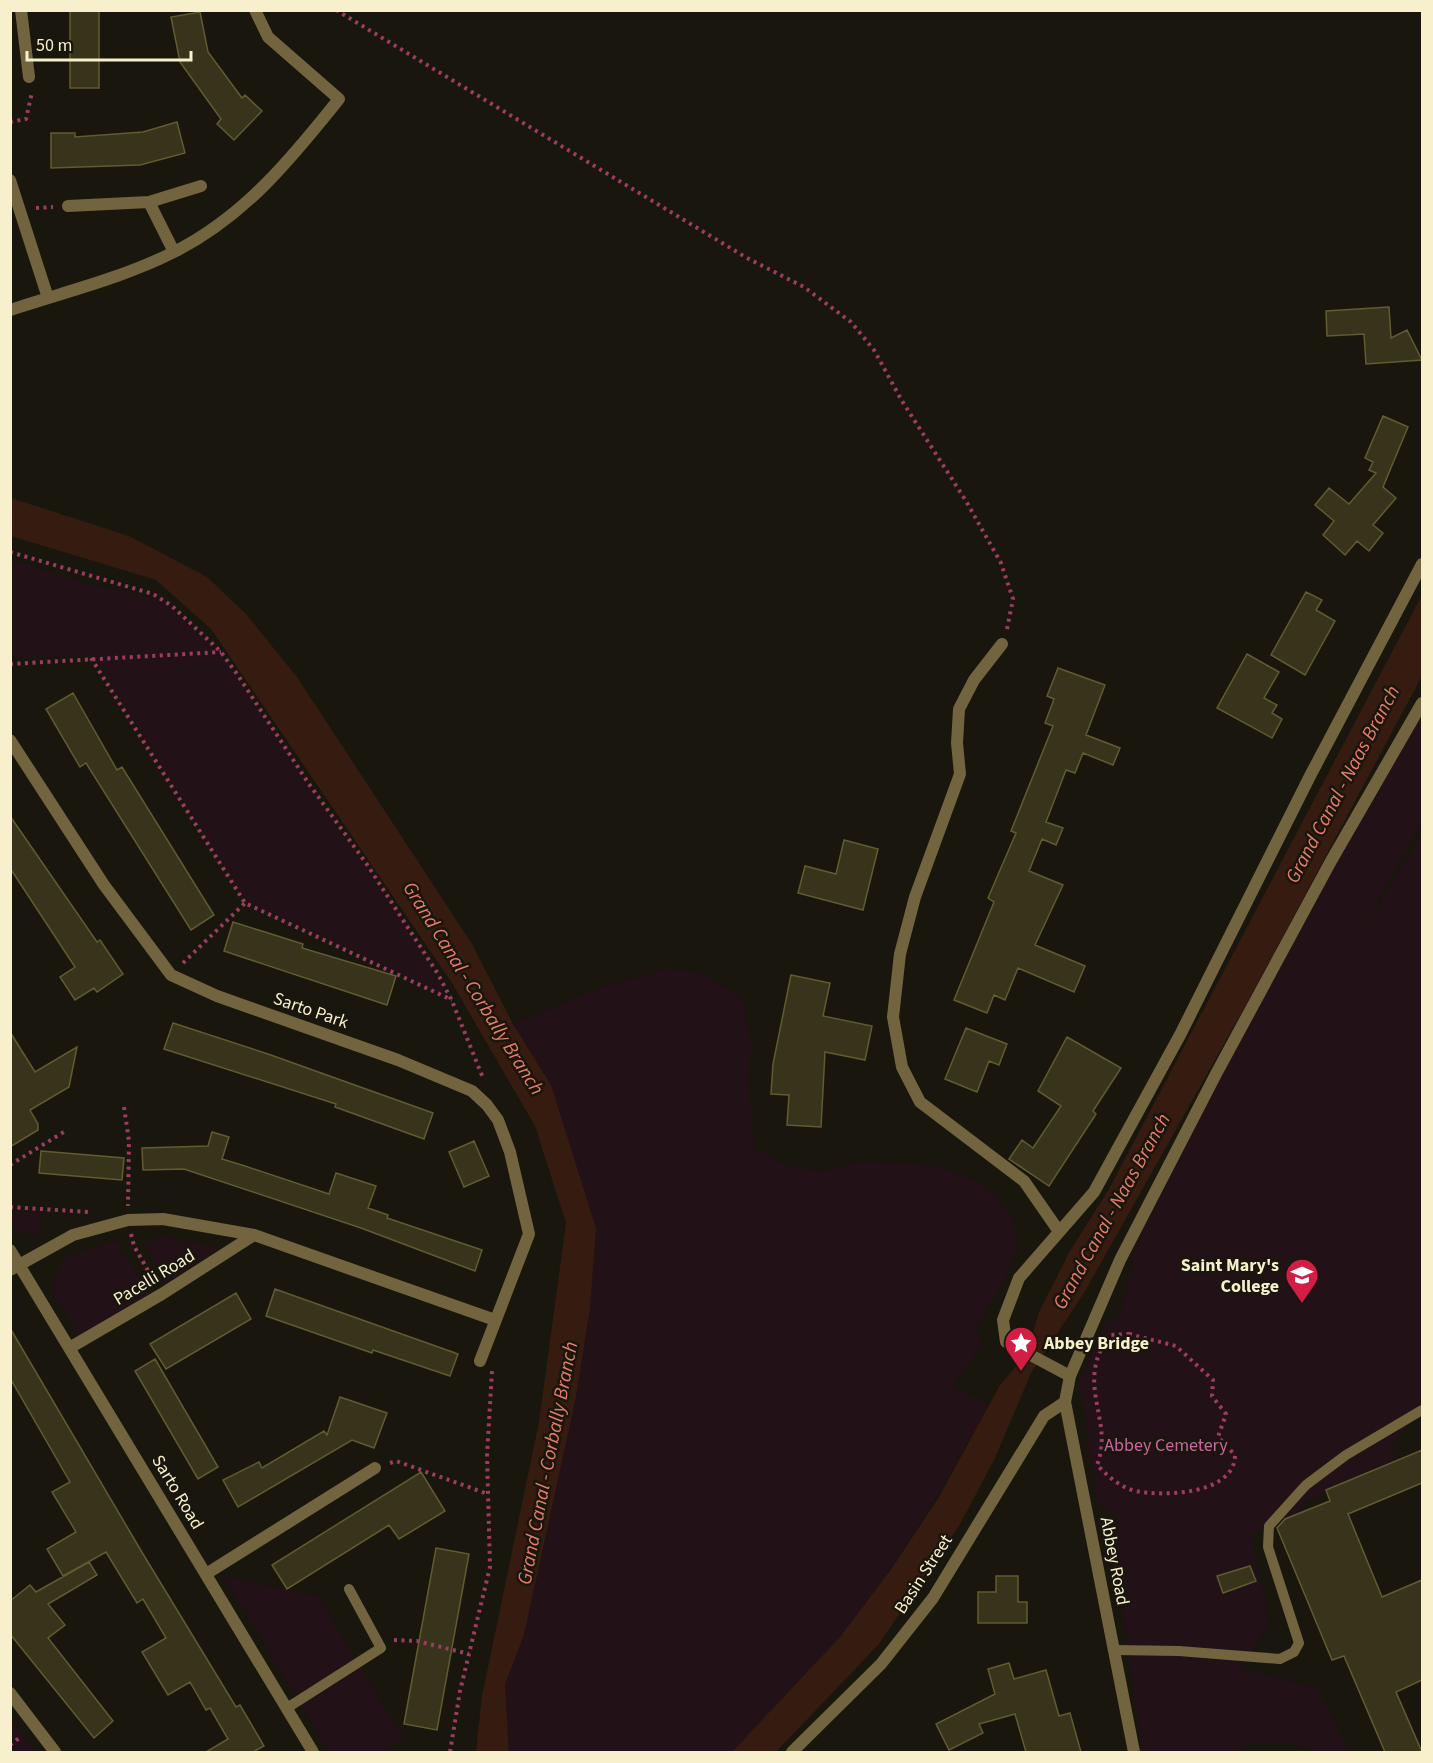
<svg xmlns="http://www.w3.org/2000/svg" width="1433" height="1763" font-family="'Source Sans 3',sans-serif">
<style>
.green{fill:#221117}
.water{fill:#351b10}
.building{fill:#38341b;stroke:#615b31;stroke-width:1.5}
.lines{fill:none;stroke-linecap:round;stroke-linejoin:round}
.path{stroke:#9c3c60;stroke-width:4;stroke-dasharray:3 4.5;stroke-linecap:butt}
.service{stroke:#72643e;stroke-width:10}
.minor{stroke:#72643e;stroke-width:12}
.labels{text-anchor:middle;stroke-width:5;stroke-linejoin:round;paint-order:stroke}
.street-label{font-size:18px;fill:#f8efcc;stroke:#19170d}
.poi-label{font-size:18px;font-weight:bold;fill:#f8efcc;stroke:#19170d;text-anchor:end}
.park-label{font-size:18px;fill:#cd649f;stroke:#19170d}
.water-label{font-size:20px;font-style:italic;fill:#ea7b68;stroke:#19170d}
</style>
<rect width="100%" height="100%" fill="#19170d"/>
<path class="green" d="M10,559l82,26 42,8 31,10 56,50 87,132 98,141 43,71 -203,-96 -154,-246 -81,4z
M1422,708v114l-72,130 72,-119v573l-32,42 8,14 -94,40 -7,12 -47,20 19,88 -27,46 77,21 30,63c-9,0 -21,3 -29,0 -28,-9 -57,-16 -84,0h-94l-20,-145 -17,-82 14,-6 -21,-15 -19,-121 27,-62 14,-5 13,-56 -17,-9z
M667,969l33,4 42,24 9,46 -3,40 6,65 28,16 39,8 38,-10 79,4 49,20 25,29 6,32 -15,36 -27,45 6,16 -29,42 36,19c-44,81 -90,158 -148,231 -32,41 -72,79 -109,116h-223l-4,-67 19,-50 52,-238 14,-88 -39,-224 -38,-61 95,-39z
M10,1211l31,2 -2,23 -19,-4 -7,-6z
M163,1236l56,12 -54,36 -22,-42z
M117,1241l32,53 -68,45 -28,-45 2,-19 9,-17 35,-13z
M223,1576l96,21 85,142 -21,13h-54z
M11,1719l26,33h-26z"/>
<path class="water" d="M11,498l118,38 78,41 39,37 51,63 175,267 41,80 38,61 45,143 -6,81 -14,88 -52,238 -19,50 4,67h-33l6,-56 57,-274 27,-199 -31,-97 -83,-143 -241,-354 -55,-49 -145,-44z
M1422,595v81l-171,320 -167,297 -53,80 -36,85 -36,68 -80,118 -103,108h-44l108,-115 52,-69 47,-71 61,-112 17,-20 14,-26 8,-27 31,-61 39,-62z"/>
<path class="building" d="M70,10h29v78h-29z
M200,12l8,40 34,46 3,-3 17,16 -28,29 -17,-16 4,-5 -41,-57 -9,-45z
M177,122l8,31 -45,12 -89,3v-35h24v4l68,-5z
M1389,307l2,31 16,-8 15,30 -56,4 -2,-30 -37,2 -1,-25z
M1383,416l25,11 -25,60 13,11 -23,27 10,8 -14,18 -12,-10 -12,14 -22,-20 11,-14 -19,-16 14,-17 20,16 27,-31 -7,-3 4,-8 -8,-4z
M1306,592l16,8 -6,10 19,11 -30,54 -34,-20z
M1247,654l32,18 -15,26 13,7 -5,8 10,6 -10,19 -55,-30z
M1058,668l47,17 -19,50 34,13 -7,17 -30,-12 -8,20 -9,-3 -20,52 17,6 -7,17 -14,-6 -13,32 34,14 -28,60 50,21 -11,26 -56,-24 -13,32 -11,-5 -7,18 -33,-13 40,-98 -6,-4 28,-65 -5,-2 42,-105 -8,-3 9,-24 -7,-3z
M73,693l44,77 5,-3 92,148 -23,15 -105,-167 -6,4 -34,-58z
M10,816l87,126 3,-2 23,34 -26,18 -3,-4 -19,12 -15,-23 15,-10 -65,-99z
M844,840l34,9 -15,61 -65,-17 7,-27 31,8z
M233,922l70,22 -1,4 94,28 -9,29 -163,-54z
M791,975l39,8 -7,33 49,10 -7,34 -40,-8 -4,75 -34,-2 2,-30 -18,-1 2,-30z
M173,1023l95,31 165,59 -9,26 -89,-32 1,-3 -172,-55z
M966,1028l41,16 -8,21 -10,-4 -12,31 -32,-13z
M10,1032l25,40 42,-25 -8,40 -39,23 8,14v6l-28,17z
M1067,1037l54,31 -28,43 3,3 -47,72 -40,-27 13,-19 11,8 28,-42 -23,-15z
M212,1132l17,5 -7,22 23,7 84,28 7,-21 40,13 -8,22 20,7 -1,3 95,32 -7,21 -114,-43 -177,-59 -41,1 -1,-22 66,-2z
M474,1141l15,35 -25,11 -15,-35z
M41,1151l83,7 -2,22 -83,-7z
M275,1289l183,65 -8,22 -77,-26 -1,3 -106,-37z
M236,1293l15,26 -85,50 -16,-25z
M10,1328l133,226 93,153 4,-2 24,41 -11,6h-47l22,-13 -18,-31 -4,2 -16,-28 -22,13 -26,-43 24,-14 -23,-39 -6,4 -31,-51 -43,24 -16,-27 29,-17 -24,-40 18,-10 -60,-104z
M155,1359l63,108 -20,12 -63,-108z
M340,1397l47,16 -13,35 -22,-8 -114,67 -15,-27 36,-18 3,6 62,-37 3,4z
M1422,1450v33l-74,31 34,83 40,-17v100l-26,12 26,60h-37l-41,-96 -12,4 -55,-132 8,-9 45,-18 -4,-11z
M421,1472l24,39 -46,28 -10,-14 -102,64 -15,-24z
M436,1548l33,6 -32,176 -33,-6z
M89,1562l8,13 -49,29 17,21 -17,13 65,83 -19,17 -84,-104v-33l20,-16 6,7z
M1250,1566l6,15 -33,12 -6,-17z
M996,1576h22v26h9v21h-49v-31h18z
M1009,1663l5,16 32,-9 13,46 11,-3 11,39h-55l-11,-38 -36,10 4,9 -34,17 -13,-26 59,-30 -7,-25z"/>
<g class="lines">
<path class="path" d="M336,10l411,248 57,29 47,35 23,28 28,51 64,100 35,62 12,36 -6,30
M10,122l16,-3 6,-27
M36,208l17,-1
M10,552l143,42 19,12 49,46 16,22 72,110 57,79 72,111 14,27 31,77
M91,658l154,245 207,97
M10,664l211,-12
M183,963l62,-60
M124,1107l5,34 -1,65
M10,1165l57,-35
M10,1207l78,5
M131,1234l3,12 20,35
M1129,1334l47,12 37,34 -1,16 14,18 -8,23 17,18c0,39 -70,42 -99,36 -17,-4 -28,-15 -39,-26 18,-46 -24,-81 13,-130z
M390,1463l6,-2 92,33
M394,1640l23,1 52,13
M10,1745l12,-9
M450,1752l10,-61 30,-124 -3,-111 5,-85"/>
<path class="service" d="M1115,1650l64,1 101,8 14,-7 5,-9 -31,-96 1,-21 37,-41 40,-30 76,-45
M287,1708l94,-60 -32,-59"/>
<path class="minor" d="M21,10l8,67
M10,180l38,118
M149,202l25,50
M68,206l81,-4 52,-16
M10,310c54,-18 113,-32 164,-58 70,-35 117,-93 165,-153l-71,-62 -13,-27
M1002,644l-28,36 -15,29 -2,34 3,31 -45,123 -15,57 -7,63 9,50 18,35 104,79 34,49
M10,740l94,145 67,90 46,21 181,64 74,31 15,14 11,15 12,32 19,82 -49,127
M10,1250l303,502
M10,1270l63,-35 55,-15 35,-1 91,16 241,85
M71,1347l91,-53 92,-59
M1070,1376l-64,-34 -3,-22 16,-42 75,-86 86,-157 130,-259 112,-212
M206,1574l169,-106
M10,1693l45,59
M792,1752l89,-88 52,-66 111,-182 21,-14
M1134,1752l-69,-350 5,-26 50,-116 96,-186 115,-213 91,-158"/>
</g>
<defs>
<symbol id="school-pin" viewBox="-11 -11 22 30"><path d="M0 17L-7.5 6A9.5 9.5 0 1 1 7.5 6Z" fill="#d31d45" stroke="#19170d"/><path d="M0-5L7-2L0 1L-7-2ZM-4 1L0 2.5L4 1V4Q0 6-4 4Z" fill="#fff"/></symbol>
<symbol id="sight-pin" viewBox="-11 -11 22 30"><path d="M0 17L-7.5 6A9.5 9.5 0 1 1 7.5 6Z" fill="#d31d45" stroke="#19170d"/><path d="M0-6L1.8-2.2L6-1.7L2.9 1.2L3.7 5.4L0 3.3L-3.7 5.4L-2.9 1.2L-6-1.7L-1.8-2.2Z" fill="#fff"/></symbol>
</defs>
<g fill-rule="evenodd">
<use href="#school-pin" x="1283" y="1256" width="38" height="52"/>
<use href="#sight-pin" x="1002" y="1324" width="38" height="52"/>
</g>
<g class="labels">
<g class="street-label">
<text transform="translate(311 1010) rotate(19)" y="6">Sarto Park</text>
<text transform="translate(154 1277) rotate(-31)" y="6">Pacelli Road</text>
<text transform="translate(178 1492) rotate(59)" y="6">Sarto Road</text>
<text transform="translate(1115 1561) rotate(79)" y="6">Abbey Road</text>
<text transform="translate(923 1574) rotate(-57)" y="6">Basin Street</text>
</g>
<g class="poi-label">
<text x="1279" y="1271">Saint Mary's<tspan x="1279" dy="21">College</tspan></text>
<text x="1044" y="1349" text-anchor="start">Abbey Bridge</text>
</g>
<g class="park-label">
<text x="1166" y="1451">Abbey Cemetery</text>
</g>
<g class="water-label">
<text transform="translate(1342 784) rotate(-62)" y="7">Grand Canal - Naas Branch</text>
<text transform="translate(474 988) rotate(58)" y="7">Grand Canal - Corbally Branch</text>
<text transform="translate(1111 1211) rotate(-61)" y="7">Grand Canal - Naas Branch</text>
<text transform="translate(547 1463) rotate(-79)" y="7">Grand Canal - Corbally Branch</text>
</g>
</g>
<rect width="1433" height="1763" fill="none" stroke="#f8efcc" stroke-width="24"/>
<path d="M27 51v9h164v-9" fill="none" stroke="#f8efcc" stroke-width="3"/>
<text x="36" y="51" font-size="18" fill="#f8efcc" stroke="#19170d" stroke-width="4.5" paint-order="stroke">50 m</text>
</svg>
